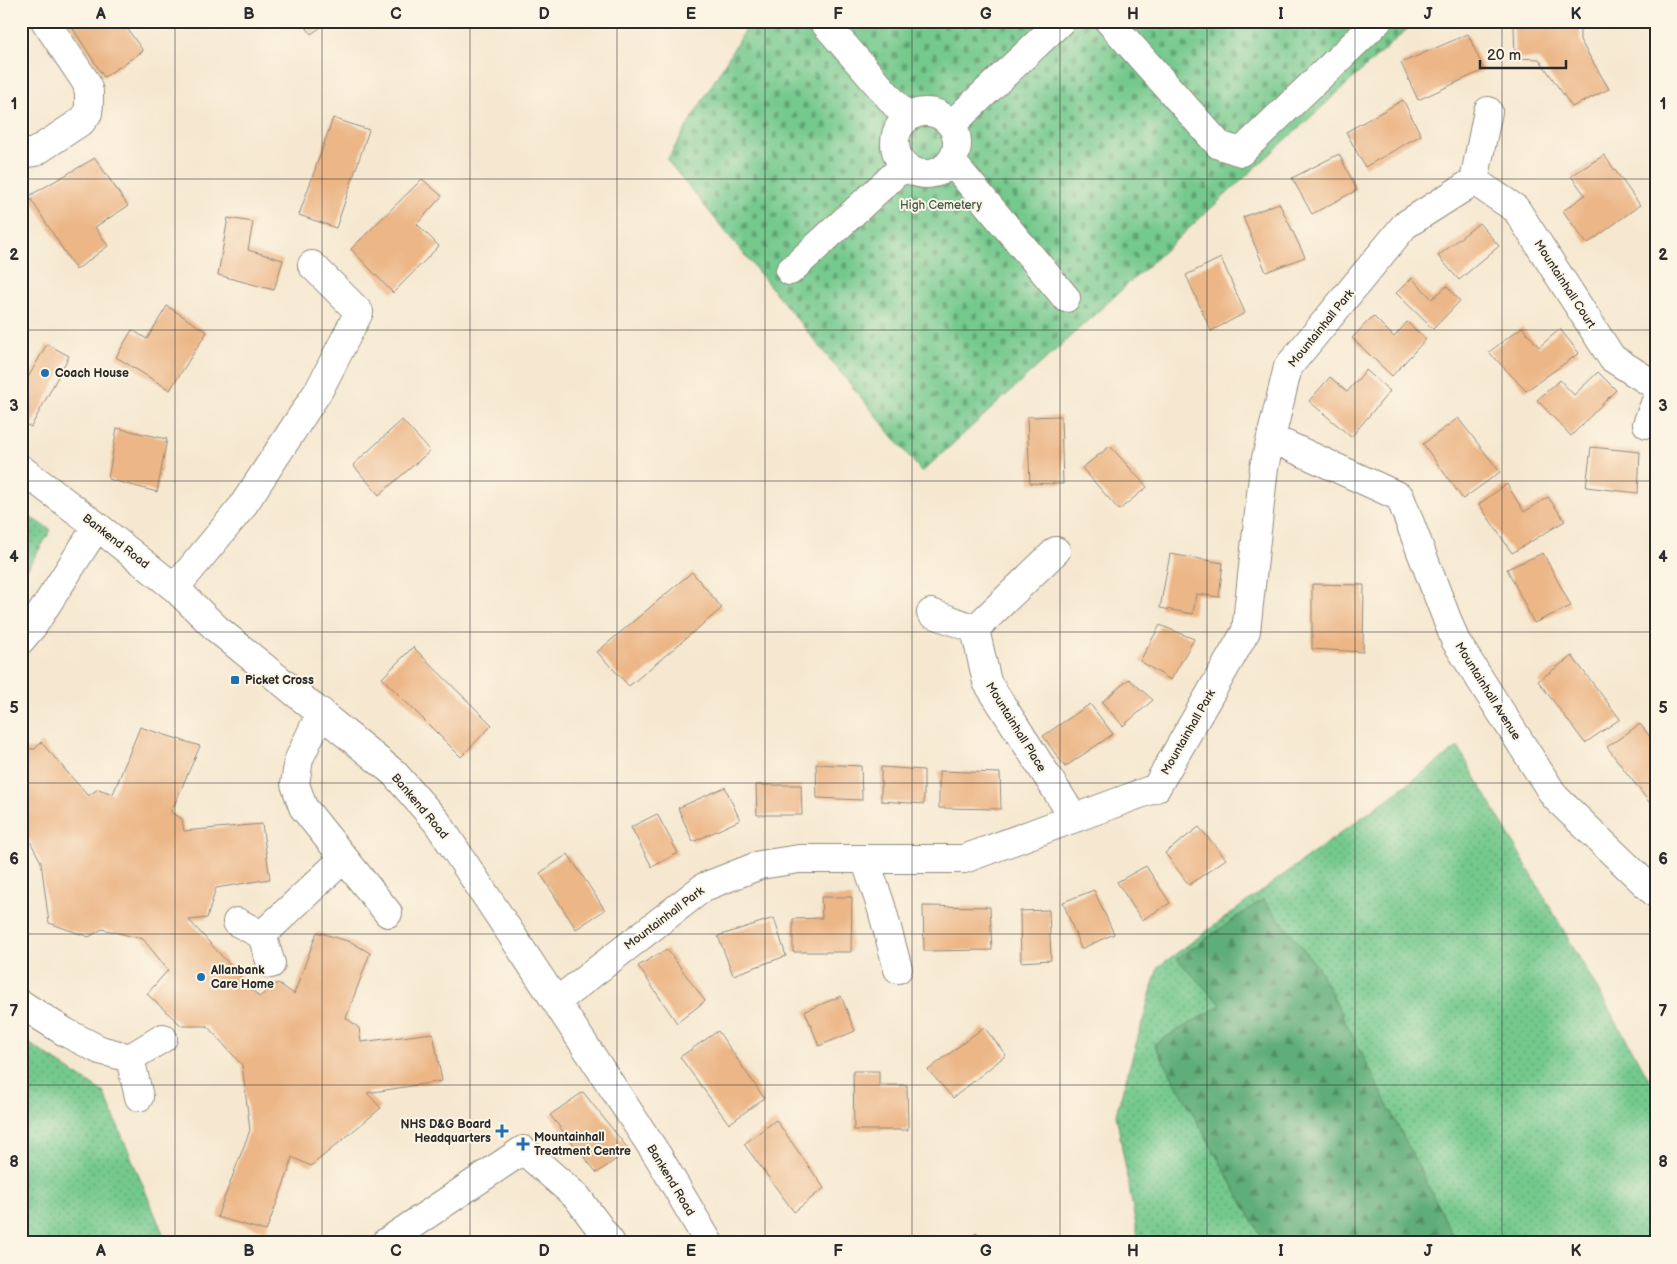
<svg xmlns="http://www.w3.org/2000/svg" width="1677" height="1264" font-family="'Balsamiq Sans',sans-serif">
<style>
.grass{fill:url(#grass-dots);stroke:#507a5c}
.forest{fill:url(#forest-firs);stroke:#456c52}
.cemetery{fill:url(#cemetery-stones);stroke:#507a5c}
.building{fill:#ecb686}
.lines{fill:none;stroke-linecap:round;stroke-linejoin:round}
.minor-casing{stroke:#908a7e;stroke-width:30}
.minor{stroke:#fff;stroke-width:28}
.grid{fill:none;stroke:#2b2b2b;stroke-width:1;stroke-opacity:0.55}
.poi-dot{fill:#1f6fb2;stroke:#fcf5e5;stroke-width:2}
.labels{text-anchor:middle;stroke-width:4;stroke-linejoin:round;paint-order:stroke}
.park-label{font-size:12px;fill:#415a48;stroke:#fcf5e5}
.street-label{font-size:12px;fill:#2b2b2b;stroke:#fcf5e5}
.poi-label{font-size:12px;font-weight:bold;fill:#2b2b2b;stroke:#fcf5e5;text-anchor:start}
.neatline{fill:none;stroke:#2b2b2b;stroke-width:2}
.grid-label{font-size:16px;text-anchor:middle;font-weight:bold;fill:#2b2b2b}
</style>
<defs>
<pattern id="grass-dots" width="8" height="8" patternUnits="userSpaceOnUse" patternTransform="scale(1.25)"><rect width="8" height="8" fill="#74c98d"/><path d="M2 2h.1M6 6h.1" fill="none" stroke="#5fa373" stroke-width="1.8" stroke-linecap="round"/></pattern>
<pattern id="forest-firs" width="22" height="20" patternUnits="userSpaceOnUse" patternTransform="scale(1.25)"><rect width="22" height="20" fill="#5fad78"/><path d="M5 1l3.5 6h-7zM16 11l3.5 6h-7z" fill="#4f8d63"/></pattern>
<pattern id="cemetery-stones" width="16" height="16" patternUnits="userSpaceOnUse" patternTransform="scale(1.25)"><rect width="16" height="16" fill="#74c98d"/><path d="M2 7V4a2 2 0 0 1 4 0v3zM10 15v-3a2 2 0 0 1 4 0v3z" fill="#5fa373"/></pattern>
</defs>
<rect width="100%" height="100%" fill="#fcf5e5"/>
<filter id="ink" filterUnits="userSpaceOnUse"><feTurbulence type="fractalNoise" baseFrequency=".02" numOctaves="2"/><feDisplacementMap in="SourceGraphic" scale="10" xChannelSelector="R" yChannelSelector="G"/><feConvolveMatrix kernelMatrix="1 2 1 2 8 2 1 2 1" color-interpolation-filters="sRGB"/></filter>
<filter id="wash" filterUnits="userSpaceOnUse"><feTurbulence type="fractalNoise" baseFrequency=".0096" numOctaves="4" result="noise"/><feDisplacementMap in="SourceGraphic" scale="20" xChannelSelector="R" yChannelSelector="G"/><feGaussianBlur stdDeviation="1.12" result="paint"/><feColorMatrix in="noise" values="0 0 0 0 0 0 0 0 0 0 0 0 0 0 0 0 0 1.4 0 .05"/><feComposite in="paint" operator="in"/></filter>
<g filter="url(#wash)">
<rect width="100%" height="100%" fill="#f6e8d0"/>
<path class="grass" d="M21,512l30,18 -30,49z
M1458,747l198,344v152h-517l-23,-129 42,-147z
M21,1038l83,55 63,150h-146z"/>
<path class="forest" d="M1263,899l56,70 138,274h-192l-111,-199 67,-39 -44,-46z"/>
<path class="cemetery" d="M750,21h666l-494,451 -255,-312z"/>
<g id="blocks">
<path class="building" d="M68,21h54l21,30 -39,26z
M302,21h28l-19,13z
M1545,21h35v19l29,49 -37,18 -33,-48 -24,-1 -1,-32 31,-1z
M1468,34l16,36 -66,30 -17,-37z
M1403,100l18,35 -56,32 -19,-35z
M333,118l36,12 -33,98 -37,-13z
M1339,154l18,36 -45,24 -20,-36z
M1604,155l36,50 -53,39 -24,-33 22,-16 -14,-19z
M95,158l33,48 -33,21 13,19 -32,24 -47,-74z
M422,179l20,17 -25,28 22,22 -46,47 -42,-44z
M1279,203l26,54 -39,15 -23,-55z
M228,218l25,4 -5,28 35,10 -9,30 -56,-15z
M1479,223l20,23 -40,34 -21,-24z
M1221,258l24,55 -34,18 -25,-56z
M1412,278l20,21 15,-13 13,15 -27,28 -37,-36z
M167,306l40,26 -37,58 -54,-33 16,-27 15,9z
M1373,316l21,21 13,-15 19,17 -34,37 -40,-38z
M1522,327l17,20 21,-18 19,24 -53,38 -37,-39z
M47,344l22,12 -38,71 -10,-5v-32z
M1366,370l24,21 -39,46 -42,-36 21,-24 17,15z
M1598,372l18,18 -45,46 -34,-36 23,-20 14,15z
M1061,416l2,68 -33,-1 -3,-66z
M1458,418l42,54 -37,27 -40,-55z
M402,420l28,31 -51,44 -26,-30z
M117,428l50,11 -10,53 -49,-13z
M1110,446l37,41 -28,23 -37,-42z
M1591,447l49,5 -2,41 -52,-6z
M1507,484l17,28 24,-15 17,24 -53,32 -33,-49z
M1543,553l28,53 -37,17 -27,-54z
M1170,554l53,9 -4,34 -23,-3 -3,20 -33,-6z
M692,572l30,36 -93,78 -32,-34z
M1312,584l52,1 -1,67 -51,-3z
M1160,625l34,14 -23,41 -31,-19z
M413,647l79,78 -31,32 -79,-79z
M1572,656l48,63 -35,24 -47,-62z
M1129,679l24,21 -30,26 -21,-24z
M1090,704l23,30 -48,33 -22,-31z
M1640,724l16,20v59l-4,3 -45,-59z
M140,727l60,19 -29,66 11,7 2,12 78,-7 8,55 -54,9 -9,30 -18,2 70,77 19,-14 16,11 23,-62 34,10 19,11 -24,65 13,10 2,14 72,-9 9,48 -75,12 14,15 -70,58 -19,-9 -4,16 -22,58 -49,-14 33,-87 -8,-65 -35,-39h-25l-35,-32 21,-24 -25,-31 -41,-10 -13,8 -40,-14 -8,-61 -20,-38v-75h14l6,-7 47,54 10,-7 15,5z
M816,764l45,2 1,34 -45,-2z
M881,767l43,3v34l-43,-3z
M939,771l61,2 1,36 -62,-1z
M756,785h45l1,30h-45z
M725,787l15,33 -47,22 -15,-34z
M657,814l21,39 -26,14 -21,-40z
M1199,827l27,32 -37,26 -24,-32z
M568,854l37,56 -29,19 -36,-56z
M1146,866l24,37 -28,17 -25,-38z
M1094,890l20,44 -33,15 -18,-47z
M821,897h31l-1,55h-58v-33l29,-1z
M923,906l67,1 2,43 -68,1z
M1049,910l2,50 -30,2 -1,-51z
M774,918l12,38 -53,19 -15,-39z
M667,949l38,52 -28,22 -39,-57z
M841,996l14,35 -36,15 -14,-35z
M984,1027l22,28 -53,43 -25,-28z
M718,1031l46,67 -35,26 -49,-67z
M853,1071h26v14h28l1,45h-54z
M583,1092l46,58 -32,23 -47,-58z
M776,1120l48,68 -30,24 -50,-68z
M976,1233l8,10h-20z"/>
</g>
</g>
<g filter="url(#ink)">
<use href="#blocks" fill-opacity="0" stroke="#908a7e" stroke-width="1"/>
<g class="lines">
<defs>
<path id="minor" d="M823,21l84,97
M1109,21l110,124 22,7 137,-131
M895 143a31 31 0 1 1 62 0a31 31 0 1 1-62 0Z
M952,124l109,-103
M21,154l14,-2 47,-31 6,-8 1,-9v-12l-3,-10 -41,-61
M952,162l114,136
M1474,181l42,28 96,149 44,28
M790,271l114,-105
M1647,424l9,-23
M1271,438l129,59 55,143 100,157 101,97
M21,469l76,57 78,62 42,41 177,144 43,49 221,334 51,87
M1056,551l-81,78 12,53 87,136
M175,588l67,-81 77,-117 40,-78 -47,-47
M931,613l44,16
M21,640l12,-14 64,-100
M321,712l-22,47 -4,25 8,23 85,106
M865,859l16,47 17,63
M237,922l25,13 9,29
M262,935l82,-77
M556,1002l148,-115 56,-22 39,-6h165l192,-71 90,-157 18,-164 24,-100 117,-142 69,-44 14,-70
M21,1004l44,28 35,18 30,8 9,39
M130,1058l33,-20
M385,1243l138,-93 54,47 34,46"/>
</defs>
<use href="#minor" class="minor-casing"/>
<use href="#minor" class="minor"/>
</g>
</g>
<path class="grid" d="M175,21v1222M322,21v1222M470,21v1222M617,21v1222M765,21v1222M912,21v1222M1060,21v1222M1207,21v1222M1355,21v1222M1502,21v1222M21,179h1635M21,330h1635M21,481h1635M21,632h1635M21,783h1635M21,934h1635M21,1085h1635"/>
<g class="poi-dot">
<circle cx="45" cy="373" r="5"/>
<rect x="230" y="675" width="10" height="10" rx="2.5"/>
<circle cx="201" cy="977" r="5"/>
<path d="M499.5 1123.5h5v5h5v5h-5v5h-5v-5h-5v-5h5z"/>
<path d="M520.5 1136.5h5v5h5v5h-5v5h-5v-5h-5v-5h5z"/>
</g>
<g class="labels">
<g class="park-label">
<text x="941" y="209">High Cemetery</text>
</g>
<g class="street-label">
<text transform="translate(1565 284) rotate(57)" y="4">Mountainhall Court</text>
<text transform="translate(1321 328) rotate(-51)" y="4">Mountainhall Park</text>
<text transform="translate(116 541) rotate(38)" y="4">Bankend Road</text>
<text transform="translate(1488 691) rotate(58)" y="4">Mountainhall Avenue</text>
<text transform="translate(1016 727) rotate(58)" y="4">Mountainhall Place</text>
<text transform="translate(1188 732) rotate(-60)" y="4">Mountainhall Park</text>
<text transform="translate(420 806) rotate(50)" y="4">Bankend Road</text>
<text transform="translate(664 918) rotate(-37)" y="4">Mountainhall Park</text>
<text transform="translate(671 1180) rotate(59)" y="4">Bankend Road</text>
</g>
<g class="poi-label">
<text x="55" y="377">Coach House</text>
<text x="245" y="684">Picket Cross</text>
<text x="211" y="974">Allanbank<tspan x="211" dy="14">Care Home</tspan></text>
<text x="491" y="1128" text-anchor="end">NHS D&amp;G Board<tspan x="491" dy="14">Headquarters</tspan></text>
<text x="534" y="1141">Mountainhall<tspan x="534" dy="14">Treatment Centre</tspan></text>
</g>
</g>
<rect width="1677" height="1264" fill="none" stroke="#fcf5e5" stroke-width="55"/>
<path d="M1480 60v8h86v-8" fill="none" stroke="#2b2b2b" stroke-width="2.5"/>
<text x="1487" y="60" font-size="15" fill="#2b2b2b" stroke="#fcf5e5" stroke-width="4" paint-order="stroke">20 m</text>
<rect x="28" y="28" width="1622" height="1208" class="neatline"/>
<g class="grid-label">
<text x="101" y="19">A</text>
<text x="249" y="19">B</text>
<text x="396" y="19">C</text>
<text x="544" y="19">D</text>
<text x="691" y="19">E</text>
<text x="838" y="19">F</text>
<text x="986" y="19">G</text>
<text x="1133" y="19">H</text>
<text x="1281" y="19">I</text>
<text x="1428" y="19">J</text>
<text x="1576" y="19">K</text>
<text x="14" y="109">1</text>
<text x="1663" y="109">1</text>
<text x="14" y="260">2</text>
<text x="1663" y="260">2</text>
<text x="14" y="411">3</text>
<text x="1663" y="411">3</text>
<text x="14" y="562">4</text>
<text x="1663" y="562">4</text>
<text x="14" y="713">5</text>
<text x="1663" y="713">5</text>
<text x="14" y="864">6</text>
<text x="1663" y="864">6</text>
<text x="14" y="1016">7</text>
<text x="1663" y="1016">7</text>
<text x="14" y="1167">8</text>
<text x="1663" y="1167">8</text>
<text x="101" y="1256">A</text>
<text x="249" y="1256">B</text>
<text x="396" y="1256">C</text>
<text x="544" y="1256">D</text>
<text x="691" y="1256">E</text>
<text x="838" y="1256">F</text>
<text x="986" y="1256">G</text>
<text x="1133" y="1256">H</text>
<text x="1281" y="1256">I</text>
<text x="1428" y="1256">J</text>
<text x="1576" y="1256">K</text>
</g>
</svg>
